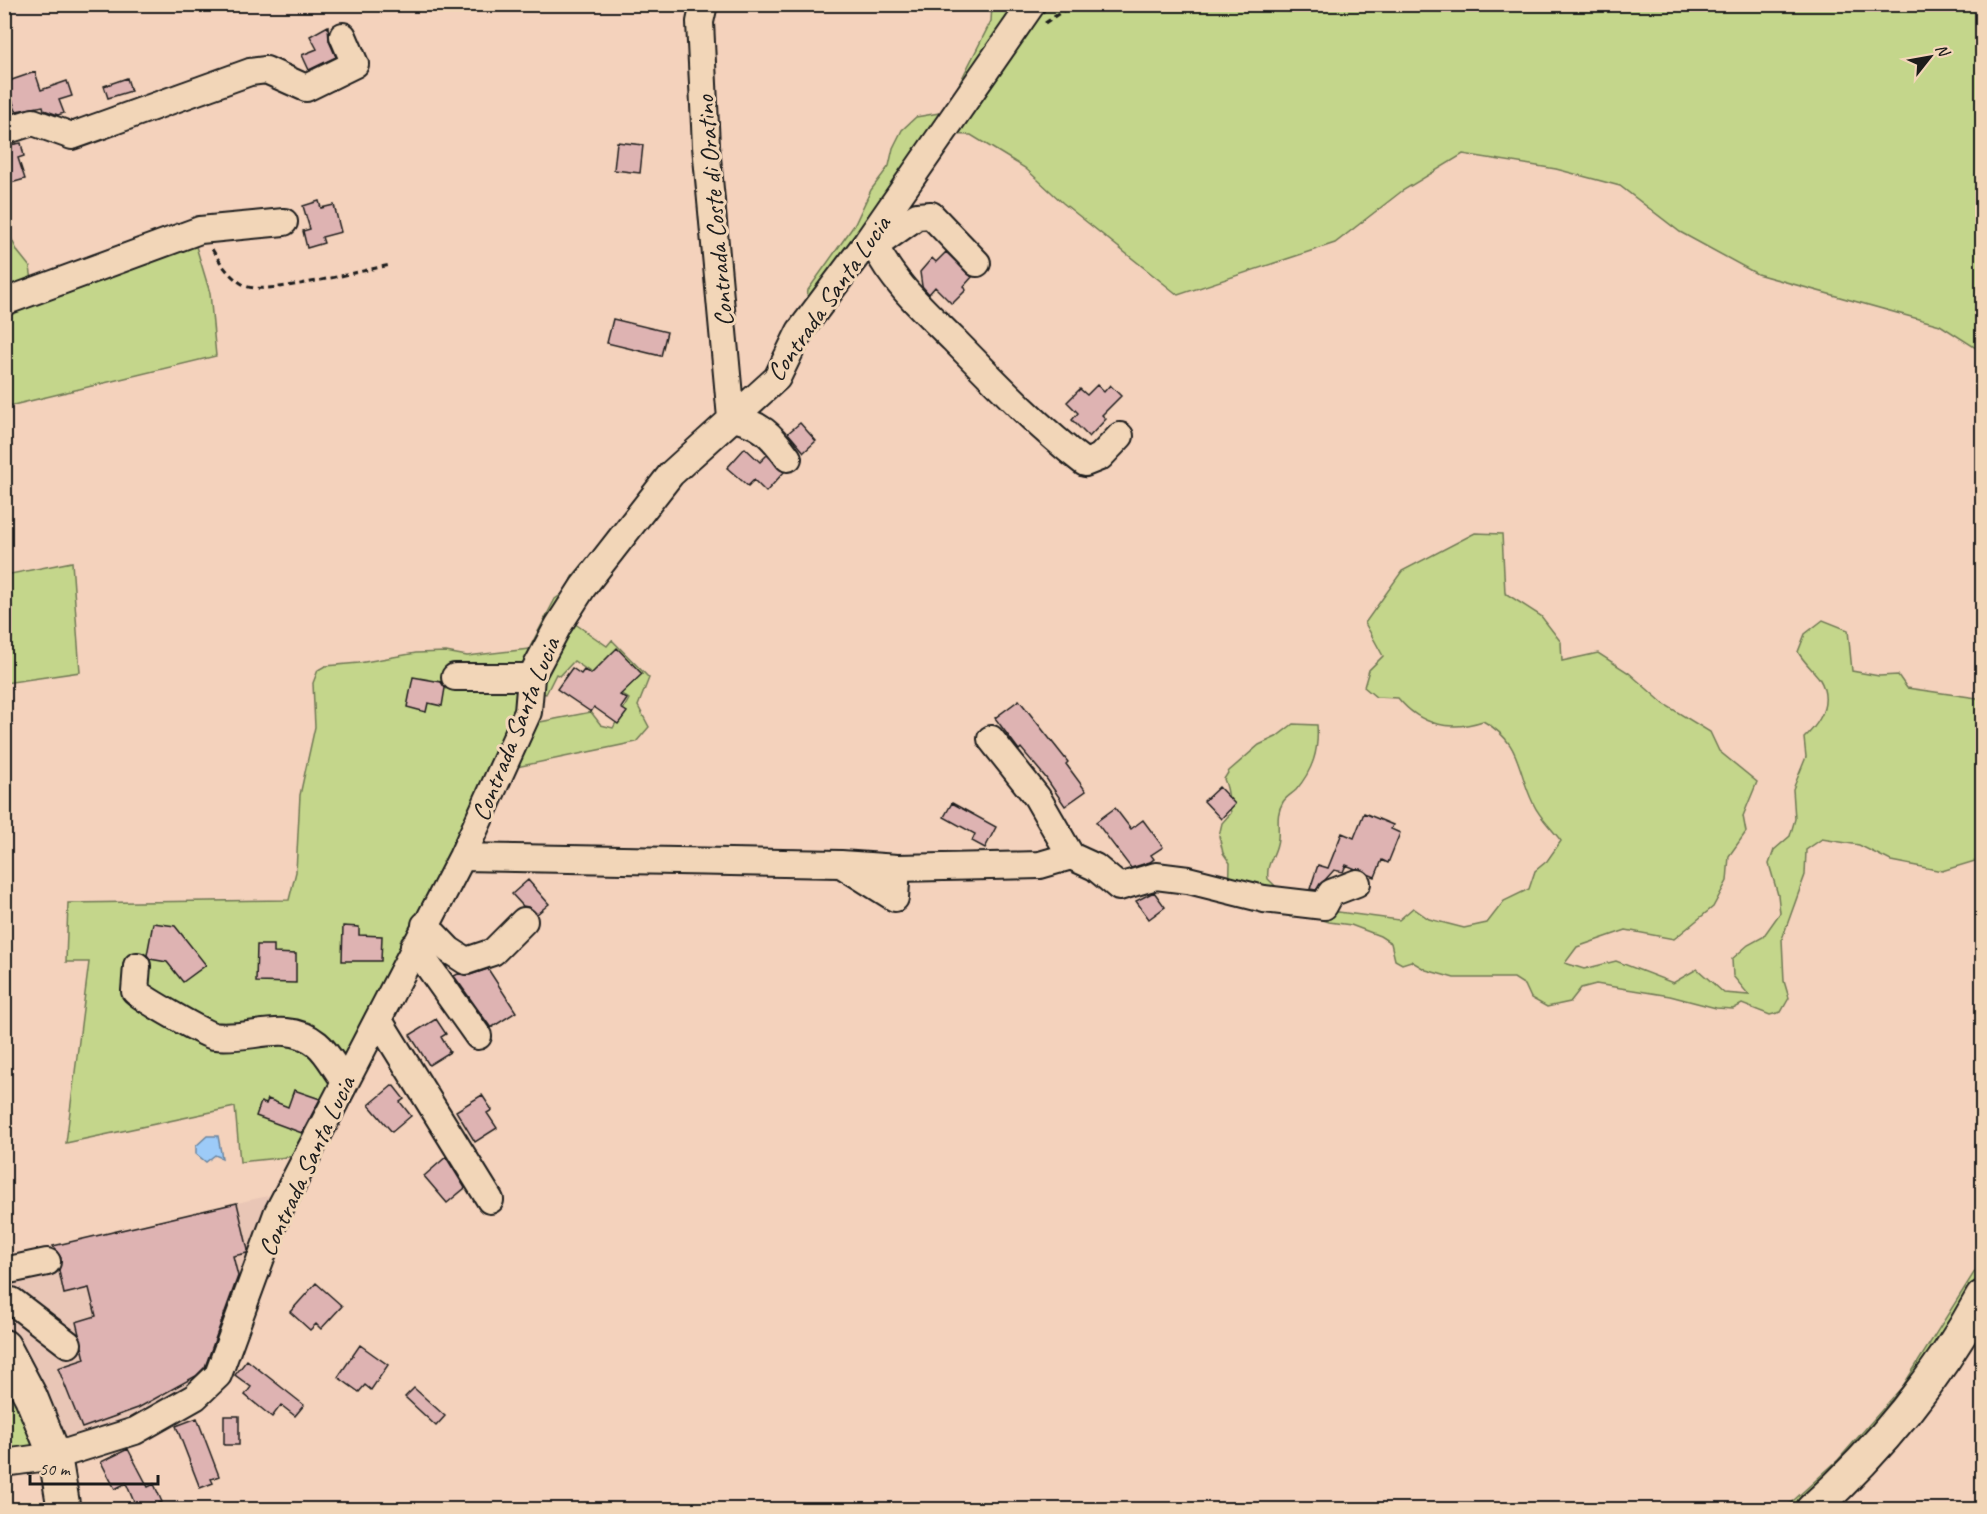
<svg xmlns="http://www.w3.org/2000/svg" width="1987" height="1514" font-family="Caveat,sans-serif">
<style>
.built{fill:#e9c6b6}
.green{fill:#c4d68b;stroke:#707954;stroke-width:1.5}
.water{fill:#9dcbf8;stroke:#6985a0;stroke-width:1.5}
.building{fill:#deb3b2;stroke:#1c1c1c;stroke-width:1.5}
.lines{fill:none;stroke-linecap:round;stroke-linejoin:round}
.minor-casing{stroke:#1c1c1c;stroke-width:30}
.major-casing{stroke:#1c1c1c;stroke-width:36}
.path{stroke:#1c1c1c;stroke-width:3;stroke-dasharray:6 4.5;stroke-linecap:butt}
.minor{stroke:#f2d6b8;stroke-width:26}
.major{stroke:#f2d6b8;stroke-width:32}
.labels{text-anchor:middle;stroke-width:6;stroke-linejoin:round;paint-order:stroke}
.street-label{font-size:26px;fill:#1c1c1c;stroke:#f2d6b8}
</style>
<rect width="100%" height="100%" fill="#f4d2bc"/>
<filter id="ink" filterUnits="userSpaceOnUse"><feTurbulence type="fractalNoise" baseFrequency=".0167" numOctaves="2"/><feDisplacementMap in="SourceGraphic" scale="12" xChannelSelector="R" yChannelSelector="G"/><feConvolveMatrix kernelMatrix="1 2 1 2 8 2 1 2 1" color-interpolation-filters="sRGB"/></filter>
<g filter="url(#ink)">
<path class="built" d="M272,1195l-23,58 -37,113 -13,18 -47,31 -93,30 -47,-104 -7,-11 -1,-73z"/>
<path class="green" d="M992,5h990v347l-42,-27 -183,-51 -77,-42 -60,-46 -64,-17 -93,-15 -61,37 -67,52 -157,52 -115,-92 -38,-35 -54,-33 -35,-1 -131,179 3,-23 47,-66 16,-34 18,-24 4,-18 9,-18 14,-13 29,-5 46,-91z
M4,224l14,28 12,15 3,20 -29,10z
M195,243l15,50 6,63 -211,51v-98z
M1475,533l27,1 3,59 36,23 20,26 1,19 36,-8 31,20 35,31 46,28 9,19 38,31 -14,34 3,16 -17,24 -2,25 -14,26 -39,32 -48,-9 -49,17 -12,16 19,6 32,-8 57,22 24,-14 27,24 25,2 -16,-19 -1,-17 16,-14 15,-8 17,-24 -2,-18 -9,-31 5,-14 16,-14 5,-17 -2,-30 13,-32 -2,-19c17,-16 29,-37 15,-60 -7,-9 -15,-16 -21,-26l7,-18 18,-14 25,10 4,41 27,5 19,-1 9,13 70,10 5,4v162l-4,-4 -36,11 -51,-10 -32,-16 -37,-6 -16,11 -1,25 -23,64 2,42 5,17 -8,14 -11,3 -28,-11 -9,5 -17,-1 -46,-12 -74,-12 -15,4 -11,14 -23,5 -16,-9 -6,-13 -11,-7h-60l-28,-8 -15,-9 -9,3 -7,-4 -4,-17 -11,-7 -29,-11 -22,-3 -22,-7 -17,2 -9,-11 -34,-3 -8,4 -10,-3 1,-41 -7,-10 -4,-17 3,-13 9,-10c-3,-13 -1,-20 -7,-34l5,-8 30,-26 17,-8 17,-13 24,1c2,25 -4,45 -21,65 -4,4 -10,7 -13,12 -9,15 -2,27 -6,42 -3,14 -11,19 -9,35l20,19 35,12 76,10 14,-12 16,11 35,9 23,-5 17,-22 25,-12 6,-18 12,-10 14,-20c-9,-12 -22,-24 -28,-38 -17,-35 -11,-60 -50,-82 -33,11 -63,4 -85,-23l-22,-1 -12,-10 5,-17 14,-14 -18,-33 37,-52z
M598,546h7l-308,610 -57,6 -5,-55 -169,36 23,-181h-23l2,-59 221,-3 7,-28 4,-77 15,-68 -2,-44 5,-13 7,-4 34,-3 57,-10 30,-1 21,4 62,-7 26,-50 10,-7 7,-15z
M72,562l8,110 -75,11v-108z
M571,621l36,25 5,-6 37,38 -11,28 11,21 -13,15 -124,26 23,-45 56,-11 10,13 12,3 16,-29 -55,-38 -14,15 -4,-2 -10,20 -10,-2z
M1982,1260v14l-70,111 -79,91 -41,31 -9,3 55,-50 65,-74z
M4,1365l43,101 -42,5z"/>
<path class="water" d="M207,1136h11l4,22 -7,-3 -9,7 -10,-8v-8z"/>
<path class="building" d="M328,26l1,15 7,16 -27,13 -7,-15 15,-6 -7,-13z
M35,72l6,18 26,-9 5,15 -13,4 5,13 -6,2 -14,-5 -1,-4 -27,5 -10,-29z
M127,78l4,13 -23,7 -4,-12z
M617,142l26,3 -3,28 -26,-3z
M21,143l3,13 -6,2 7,21 -21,6v-39z
M319,201l2,7 13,-3 7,27 -19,5 2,6 -17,5 -4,-17 7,-2 -7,-23z
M946,252l26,25 -8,9 2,4 -14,14 -17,-17 -6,7 -7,-8 -2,-14 12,-14 4,4z
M613,319l54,13 -6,24 -54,-13z
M1097,385l7,7 6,-7 11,11 -19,19 4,4 -17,18 -17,-17 6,-7 -11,-11 13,-13 7,6z
M800,423l16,18 -12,11 -16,-19z
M745,448l15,14 7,-7 17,17 -18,20 -12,-12 -6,6 -21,-18z
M617,648l25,26 -22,21 7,4 -6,9 6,4 -9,12 -24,-17 -3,5 -34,-23 15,-21 9,6 3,-4 7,4z
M413,677l28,5 4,6 -3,18 -14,-3 -2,9 -19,-5z
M1019,700l49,62 -2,2 20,27 -21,15 -19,-28 -25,-30 -2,2 -24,-32z
M1219,787l16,17 -14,15 -17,-18z
M952,803l44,24 -11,21 -13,-7 3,-7 -31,-17z
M1115,808l16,21 12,-9 20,27 -12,8 3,4 -4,3 -19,6 -35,-46z
M1364,813l29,12 -2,4 9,4 -12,30 -6,-3 -7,17 -29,-12 -3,7 -9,-2 -18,20 -6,-1 8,-24 10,3 14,-35 12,5z
M528,880l21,24 -12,10 -9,-7 -5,-1 -11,-12z
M1154,892l11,15 -16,12 -13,-18z
M153,923l22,3 31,39 -23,17 -16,-20 -17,-3 -3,-4z
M343,926l16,1v8l23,1 -1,25h-39z
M257,945h17v8l22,1v29l-40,-1z
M488,969l28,43 -25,16 -37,-52 4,-2 12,1z
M436,1019l10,15 -5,3 9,15 -21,13 -19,-30z
M393,1085l11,14 -4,3 11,14 -19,16 -23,-27z
M294,1090l26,9 -18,34 -46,-17 5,-14 5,2 2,-5 20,8z
M482,1095l10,15 -5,3 10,15 -22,14 -19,-31z
M446,1157l19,31 -18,15 -23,-27z
M237,1203l11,47 -1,3 -14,3 5,20 -33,91 -9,9 -58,32 -56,20 -24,-60 27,-9 -9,-37 20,-6 -7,-28 -25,6 -5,-23 2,-13 -8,-12z
M316,1283l26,23 -21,23 -5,-5 -6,6 -20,-18z
M360,1345l28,20 -17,25 -6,-5 -6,7 -21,-15z
M247,1360l57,45 -9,11 -14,-11 -9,12 -27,-22 6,-8 -16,-12z
M414,1388l31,28 -9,10 -31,-29z
M224,1416h15v29h-15z
M197,1418l22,58 -8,3 2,4 -13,5 -24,-62z
M128,1449l20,38 6,-3 8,18 -17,7h-8l-11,-26 -11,6 -14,-27z"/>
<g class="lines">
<defs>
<path id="minor" d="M704,4l-4,18 6,124 25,272c29,5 40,16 57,40
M4,131l29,-9 39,14 178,-64 16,-2 40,18 49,-24 -12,-28
M867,242l8,4c18,37 50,65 79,94 42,43 84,87 131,123l15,-6 20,-21
M875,246l42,-30 14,-1 46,48
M4,302l196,-72 84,-8
M455,677h76
M991,739l46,58 34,59
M462,857l379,7 56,4 143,-3 31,-9 24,11 24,20 37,-11 32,4 76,19 60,7 7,-13 26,-10
M844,866l51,32 2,-30
M425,925l24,25 17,11 27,-9 31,-31
M414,946l64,90
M137,966l-2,25c8,8 69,43 79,45 35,5 72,-17 103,8 11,9 19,26 28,37
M378,1019l112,181
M4,1271l43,-9
M4,1302l8,-1 56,43
M4,1463l51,-7 80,-25 60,-34 23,-22 59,-161 185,-357 66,-145 3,-35 27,-51 25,-39 88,-113 106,-96 23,-47 67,-89 165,-238"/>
<path id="major" d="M4,1346l27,51 24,59 9,54
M1812,1510c67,-60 127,-134 170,-213"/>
</defs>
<use href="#minor" class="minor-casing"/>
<use href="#major" class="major-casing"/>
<path class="path" d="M1045,23l28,-19
M212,249c9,15 18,29 34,37 20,10 118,-16 144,-21"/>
<use href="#minor" class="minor"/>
<use href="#major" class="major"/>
</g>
</g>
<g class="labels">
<g class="street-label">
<text transform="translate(714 211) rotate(-95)" y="9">Contrada Coste di Oratino</text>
<text transform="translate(828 298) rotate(-55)" y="9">Contrada Santa Lucia</text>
<text transform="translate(515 729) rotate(-68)" y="9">Contrada Santa Lucia</text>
<text transform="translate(306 1166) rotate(-65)" y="9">Contrada Santa Lucia</text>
</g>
</g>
<rect width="1987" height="1514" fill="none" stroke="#f2d6b8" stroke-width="24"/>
<rect x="12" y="12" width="1963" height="1490" fill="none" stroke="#1c1c1c" stroke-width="2" filter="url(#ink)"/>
<g transform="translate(1930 57) rotate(59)" stroke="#f2d6b8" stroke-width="4.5" paint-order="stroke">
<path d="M0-4.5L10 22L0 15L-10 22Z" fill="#1c1c1c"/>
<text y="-9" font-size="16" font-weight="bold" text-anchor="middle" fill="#1c1c1c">N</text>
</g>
<path d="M30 1475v9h128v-9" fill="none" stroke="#1c1c1c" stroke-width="3"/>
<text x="39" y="1475" font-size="18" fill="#1c1c1c" stroke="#f2d6b8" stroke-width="4.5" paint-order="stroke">50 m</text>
</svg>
